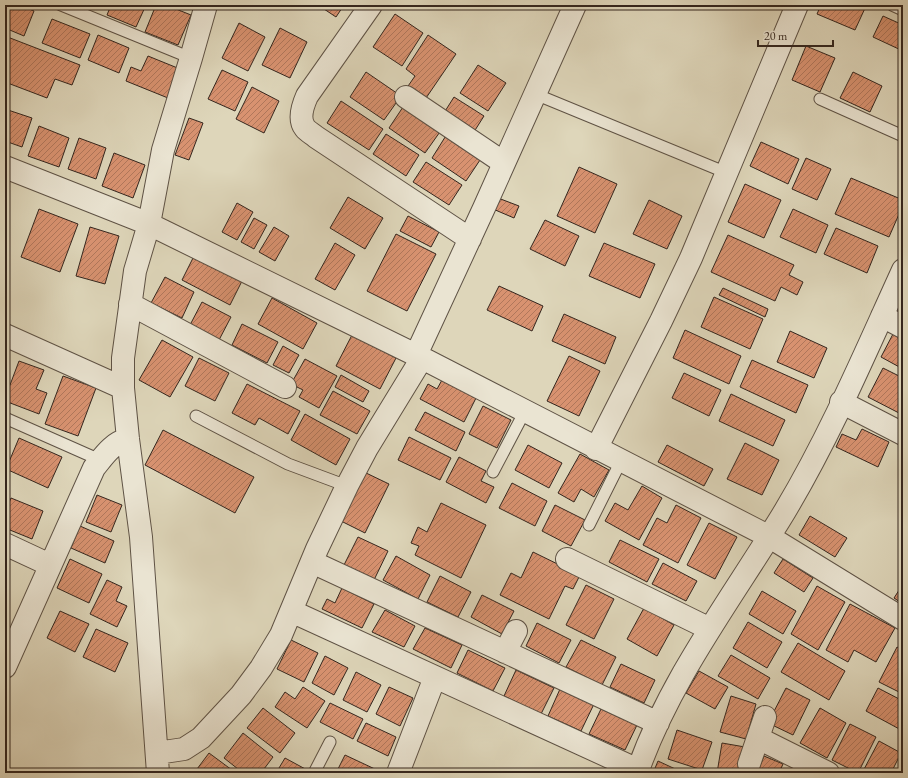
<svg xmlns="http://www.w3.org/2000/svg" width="908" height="778" font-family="'EB Garamond',serif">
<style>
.building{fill:url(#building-hatch);stroke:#34261e}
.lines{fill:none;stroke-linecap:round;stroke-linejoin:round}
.lane-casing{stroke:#5e5245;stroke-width:13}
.street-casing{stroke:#5e5245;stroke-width:24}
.lane{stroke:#eae4d2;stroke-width:11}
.street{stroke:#eae4d2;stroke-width:22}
</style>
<defs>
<pattern id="building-hatch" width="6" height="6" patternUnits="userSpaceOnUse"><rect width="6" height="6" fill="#d89270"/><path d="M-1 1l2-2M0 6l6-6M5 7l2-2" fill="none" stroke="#b0775b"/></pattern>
</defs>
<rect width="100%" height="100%" fill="#ded6ba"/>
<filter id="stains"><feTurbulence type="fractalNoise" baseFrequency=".005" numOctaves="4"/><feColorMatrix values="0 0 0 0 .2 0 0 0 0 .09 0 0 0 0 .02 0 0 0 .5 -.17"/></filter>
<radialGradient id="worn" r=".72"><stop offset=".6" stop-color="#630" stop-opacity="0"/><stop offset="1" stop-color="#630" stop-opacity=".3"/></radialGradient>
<path class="building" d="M5,5h15l14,6 -10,25 -19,-8z
M111,5h35l-10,22 -29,-12z
M156,5h10l25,10 -13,30 -33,-13z
M318,5h26l-8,12z
M821,5h42l3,1 -11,24 -38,-16z
M395,14l28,19 -21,33 -29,-19z
M883,16l20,9v26l-30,-14z
M52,19l38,15 -10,24 -38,-15z
M239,23l26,14 -17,34 -26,-13z
M280,28l27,14 -17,36 -28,-13z
M98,35l31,13 -10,25 -31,-13z
M428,35l28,19 -32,47 -18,-12 9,-13 -9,-7z
M5,36l75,29 -8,20 -17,-6 -8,19 -42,-16z
M806,46l29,12 -15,34 -28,-12z
M148,56l32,13 -12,29 -42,-17 5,-14 10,4z
M478,65l28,18 -18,28 -28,-18z
M222,70l26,12 -13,29 -27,-12z
M366,72l35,24 -17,24 -34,-23z
M853,72l29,14 -12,26 -30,-14z
M252,87l27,14 -15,32 -28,-14z
M454,97l30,19 -12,19 -30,-19z
M341,101l42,28 -14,21 -42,-27z
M405,104l37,25 -17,24 -36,-25z
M5,109l27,9 -10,29 -17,-6z
M189,118l14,5 -14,37 -14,-5z
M39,126l30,12 -10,29 -31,-11z
M386,134l33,21 -13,21 -33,-22z
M447,134l35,23 -16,24 -34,-23z
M79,138l27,10 -10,31 -28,-10z
M761,142l38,17 -11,25 -38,-18z
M114,153l31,12 -12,33 -31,-12z
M806,158l25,11 -14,31 -25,-11z
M426,162l36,23 -13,20 -36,-23z
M579,167l38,17 -22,49 -38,-17z
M851,178l52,22v5l-14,32 -54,-23z
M745,184l36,16 -17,38 -36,-16z
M348,197l35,21 -18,31 -35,-21z
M498,198l21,8 -5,12 -21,-9z
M649,200l33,16 -15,33 -34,-15z
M237,203l16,9 -16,28 -15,-8z
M39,209l39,15 -18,48 -39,-15z
M793,209l35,16 -12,28 -36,-16z
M408,216l31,16 -8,15 -31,-16z
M254,218l13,7 -13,24 -13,-7z
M545,220l34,16 -14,30 -35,-17z
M90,227l29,9 -14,48 -29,-8z
M274,227l15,9 -14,25 -16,-9z
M836,228l42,18 -11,27 -43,-19z
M396,234l40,20 -29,57 -40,-20z
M728,235l66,30 -5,10 14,7 -6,13 -16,-8 -6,14 -64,-29z
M335,243l20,12 -20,35 -20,-11z
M604,243l51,21 -15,34 -51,-22z
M195,254l48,25 -13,26 -48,-25z
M165,277l29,15 -12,26 -31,-15z
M499,286l44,20 -11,25 -45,-21z
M723,288l45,21 -3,8 -46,-22z
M714,297l49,22 -13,30 -49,-22z
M272,298l45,25 -14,26 -45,-25z
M202,302l29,15 -12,23 -29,-15z
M564,314l52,23 -11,27 -53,-23z
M242,324l36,18 -11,21 -35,-18z
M685,330l56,26 -12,28 -56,-26z
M790,331l37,17 -13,30 -37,-16z
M893,334l10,5v30l-22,-12z
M352,335l44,23 -16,31 -44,-23z
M162,340l31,17 -23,40 -31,-17z
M283,346l16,9 -10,18 -16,-8z
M569,356l31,15 -21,45 -32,-15z
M199,358l30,15 -14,28 -30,-15z
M305,359l32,17 -18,32 -20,-11 4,-7 -12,-6z
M752,360l56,25 -12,28 -56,-26z
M19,361l25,9 -8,19 11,4 -8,21 -34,-13v-17l5,1z
M883,368l20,10v27l-4,8 -31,-16z
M684,373l37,17 -12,26 -37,-18z
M341,375l28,16 -6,11 -28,-15z
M63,376l33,12 -18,48 -33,-12z
M442,380l34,18 -12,24 -44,-23 8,-15 9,5z
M247,384l53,27 -12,23 -29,-16 -4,7 -23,-12z
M333,391l37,20 -13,23 -37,-19z
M731,394l54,26 -12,26 -54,-25z
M483,406l28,14 -14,28 -28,-14z
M425,412l40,20 -9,19 -41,-21z
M305,414l45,25 -14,26 -45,-25z
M862,429l27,13 -11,25 -42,-20 6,-13 14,6z
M163,430l91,47 -19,36 -90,-48z
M409,437l42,21 -11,22 -42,-20z
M19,438l43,19 -14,31 -42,-19z
M745,443l34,17 -17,35 -35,-16z
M528,445l34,18 -13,25 -34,-18z
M667,445l46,24 -9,17 -46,-24z
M580,454l29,16 -15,27 -13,-8 -7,13 -16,-9z
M459,457l27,14 -5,10 13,6 -8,16 -40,-21z
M364,472l25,12 -24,49 -24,-12z
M512,483l35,18 -12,25 -36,-18z
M642,486l20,12 -23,42 -34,-19 10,-18 13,7z
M97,495l25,10 -11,27 -25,-10z
M11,498l32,13 -11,28 -27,-11v-15z
M441,503l45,22 -25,53 -46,-23 4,-9 -8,-3 7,-16 9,5z
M555,505l30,15 -14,26 -29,-15z
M676,505l25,13 -23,45 -35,-18 14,-27 10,5z
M810,516l37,22 -12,19 -36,-22z
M709,523l28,14 -22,42 -28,-14z
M80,526l34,15 -9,22 -34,-15z
M358,537l30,14 -14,29 -30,-15z
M620,540l39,19 -12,23 -38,-20z
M533,552l47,23 -7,14 -8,-3 -16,33 -49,-24 11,-22 10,5z
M396,556l34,19 -12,24 -35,-19z
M70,559l32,15 -13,29 -32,-15z
M783,559l30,19 -9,14 -30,-19z
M663,563l34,18 -11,20 -34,-17z
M440,576l31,16 -13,25 -31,-15z
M107,580l15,7 -6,14 11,5 -10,21 -27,-13z
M903,584v20l-9,-6z
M586,585l28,14 -20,40 -28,-14z
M817,586l28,16 -27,48 -27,-16z
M342,588l32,16 -12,24 -40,-19 5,-10 8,4z
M762,591l34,20 -13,23 -34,-20z
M482,595l32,16 -12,23 -31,-17z
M850,604l45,24 -19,34 -22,-12 -6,12 -22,-12z
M644,608l30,17 -17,31 -30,-17z
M385,610l30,16 -11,21 -32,-15z
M60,611l29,13 -14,28 -28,-14z
M748,622l34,20 -15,26 -34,-20z
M537,623l34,17 -12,23 -33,-17z
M425,628l37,17 -11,23 -38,-19z
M96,629l32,14 -13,29 -32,-15z
M291,640l27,13 -14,29 -27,-13z
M581,640l35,17 -14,28 -36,-18z
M798,643l47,28 -16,29 -48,-28z
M897,647l6,3v44l-24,-12z
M468,650l37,18 -12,23 -36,-18z
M731,655l39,23 -12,21 -40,-23z
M325,656l23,12 -14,27 -22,-12z
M621,664l34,16 -11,23 -34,-16z
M516,670l38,18 -13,26 -37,-18z
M699,671l29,16 -13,22 -29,-16z
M356,672l25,13 -14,27 -24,-12z
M303,687l22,14 -18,27 -32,-21 10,-15 10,7z
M389,687l24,11 -13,28 -24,-12z
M786,688l24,12 -17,35 -25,-12z
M878,688l25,13v30l-37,-20z
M560,689l34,15 -13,27 -33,-15z
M731,696l25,8 -10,35 -26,-7z
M330,703l33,16 -10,20 -33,-17z
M263,708l32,25 -15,20 -33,-25z
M820,708l26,15 -19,35 -27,-15z
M601,709l36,16 -12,25 -36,-16z
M366,723l30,14 -8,19 -31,-15z
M850,724l26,13 -18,36 -26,-13z
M677,730l35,12 -10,28 -34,-11z
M243,733l30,24 -12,16h-18l-19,-15z
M879,741l22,12 -10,20h-29z
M722,743l23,4 -5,26h-23z
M209,753l23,17 -2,3h-36z
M345,755l32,15 -1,3h-40z
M764,756l19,8 -4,9h-32l2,-4 8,4z
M285,758l24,13 -1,2h-32z
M658,761l26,12h-31z"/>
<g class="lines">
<defs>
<path id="lane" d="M61,5l130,53
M892,5l11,5
M535,94l192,79
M820,99l83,37
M196,416l92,48 59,22
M5,418l95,42
M493,472l32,-61
M589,525l32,-64
M314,773l16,-31"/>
<path id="street" d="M371,5l-64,91c-4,9 -9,23 -2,32 3,4 8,6 11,9l154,102
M406,97l98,66
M5,167l144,57 273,134 346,178 135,83
M130,304l155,83
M882,316l21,11
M5,335l118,53
M416,355l68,-147 91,-203
M841,402l62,32
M596,449l65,-128 30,-63 106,-253
M5,544l45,21
M567,559l143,70
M312,562l346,161
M291,611l347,159
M505,652l11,-21
M5,667l89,-199c10,-12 18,-25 34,-29
M758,738l70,35
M157,753l27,-4 17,-11 40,-43 20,-27 20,-33 36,-86 30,-63 20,-38 55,-90
M749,764l16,-47
M158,773l-17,-236 -13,-98 -5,-51v-30l12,-87 14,-47 14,-74 28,-92 15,-53
M398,773l37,-96
M637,773c33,-95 96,-176 148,-262 46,-77 81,-160 118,-241"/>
</defs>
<use href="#lane" class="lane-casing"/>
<use href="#street" class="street-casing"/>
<use href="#lane" class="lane"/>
<use href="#street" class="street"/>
</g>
<rect width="908" height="778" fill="none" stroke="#ded6ba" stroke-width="20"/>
<rect x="6" y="6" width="896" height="766" fill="none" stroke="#34261e" stroke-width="2"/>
<rect x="10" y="10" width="888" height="758" fill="none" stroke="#34261e"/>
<path d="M758 40v6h75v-6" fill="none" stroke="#34261e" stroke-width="2"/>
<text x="764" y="40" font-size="12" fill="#34261e" stroke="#eae4d2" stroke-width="3" paint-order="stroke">20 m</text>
<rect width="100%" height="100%" filter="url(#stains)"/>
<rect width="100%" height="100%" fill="url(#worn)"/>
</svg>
